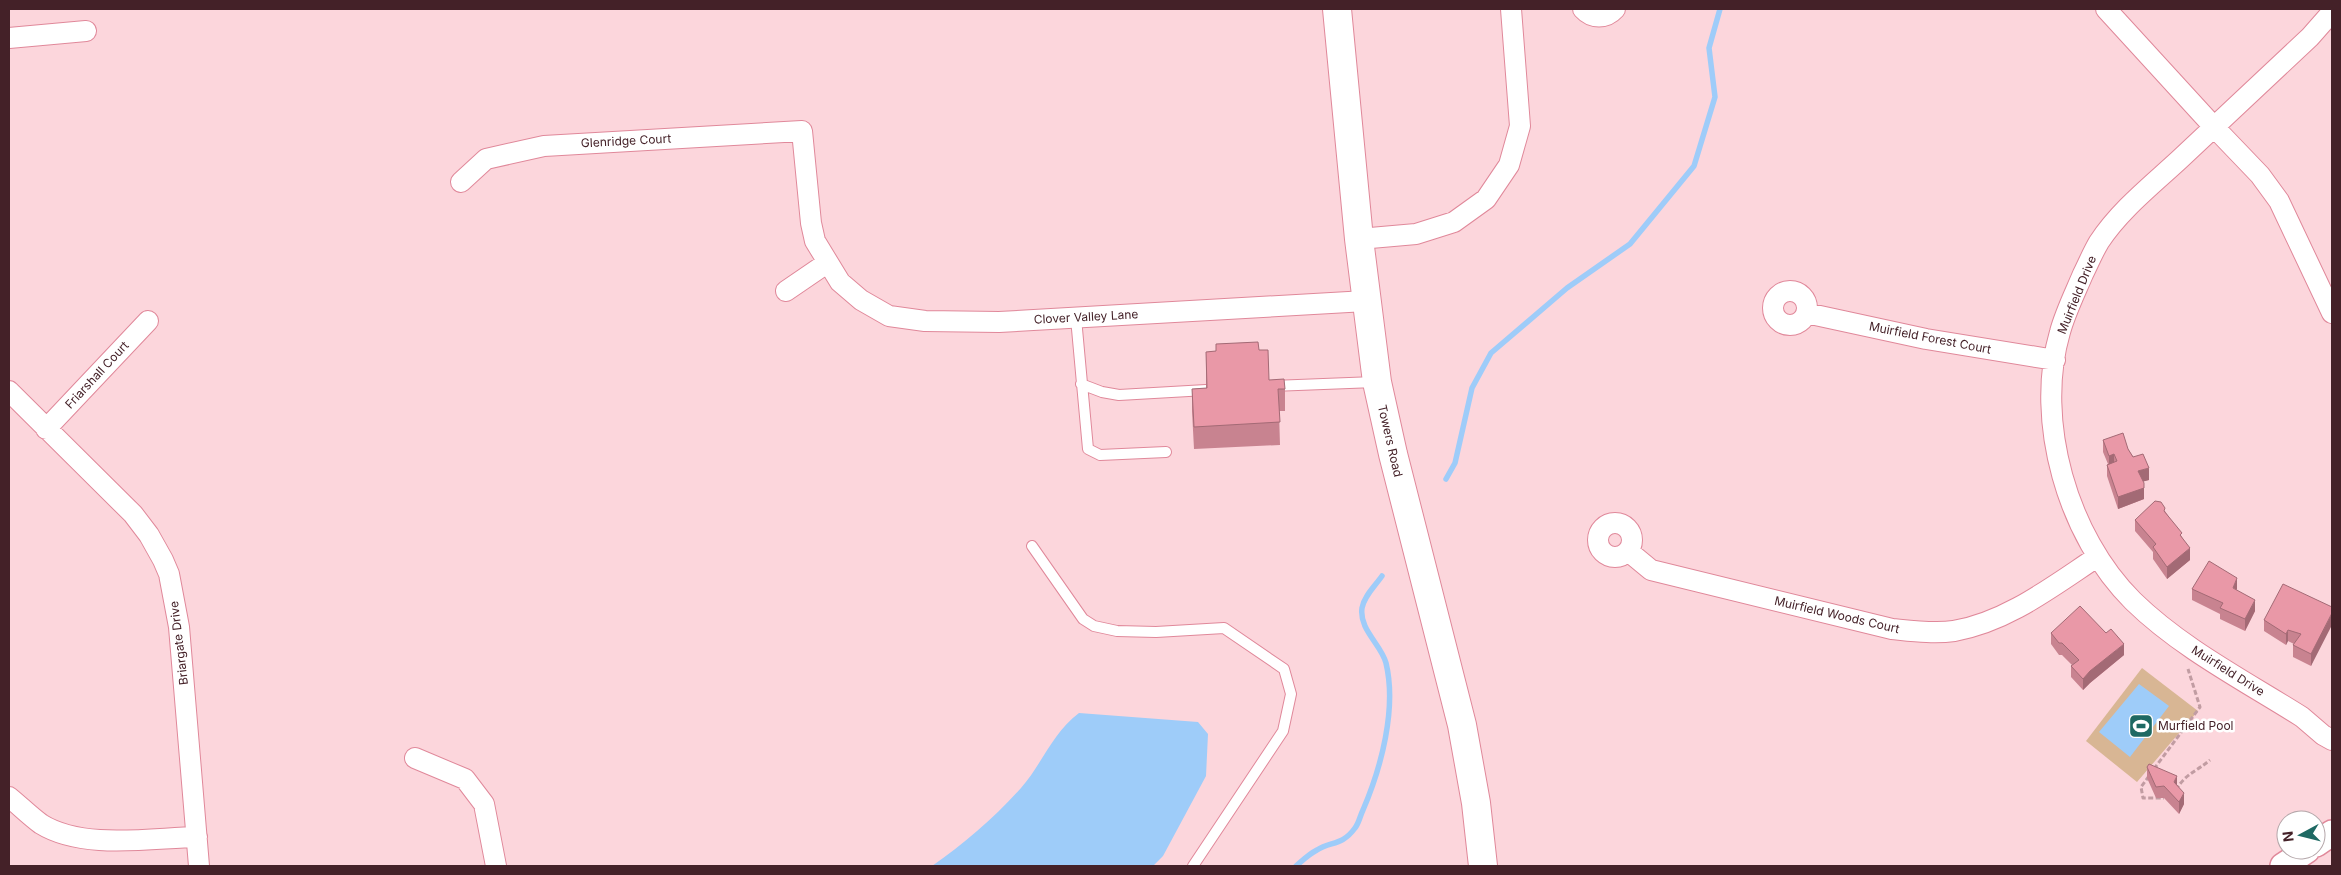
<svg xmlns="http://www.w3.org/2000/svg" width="2341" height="875" font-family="Inter,sans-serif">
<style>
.green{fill:#d8b694}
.water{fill:#9eccf9}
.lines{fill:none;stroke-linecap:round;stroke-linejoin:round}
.stream{stroke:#9eccf9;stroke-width:5.5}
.service-casing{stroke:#e0889a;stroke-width:12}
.minor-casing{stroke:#e0889a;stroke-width:22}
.tertiary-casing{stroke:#e0889a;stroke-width:28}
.secondary-casing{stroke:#e0889a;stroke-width:30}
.path{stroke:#c19ca2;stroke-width:3;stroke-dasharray:5 2.5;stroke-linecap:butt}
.service{stroke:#fff;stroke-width:10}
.minor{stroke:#fff;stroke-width:20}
.tertiary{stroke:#fff;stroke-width:25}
.secondary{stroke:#fff;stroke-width:28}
.wall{fill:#c88390}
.shaded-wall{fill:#a36a75}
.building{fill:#e998a7;stroke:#a36a75}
.labels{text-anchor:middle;stroke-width:5;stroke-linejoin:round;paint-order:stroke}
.street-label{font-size:12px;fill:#442128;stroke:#fff}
.poi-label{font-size:12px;fill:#442128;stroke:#fff;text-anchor:start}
</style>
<rect width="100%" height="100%" fill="#fcd6dc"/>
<path class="green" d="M2142,668l56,43 -61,71 -51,-41z"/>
<path class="water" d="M2139,684l30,22 -39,51 -31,-25z
M1079,713l119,9 10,12 -2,42 -43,80 -10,10h-221c32,-22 63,-49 89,-78 21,-24 32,-56 58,-75z"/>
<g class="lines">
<path class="stream" d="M1446,479l9,-16 17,-75 19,-35 76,-65 63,-44 64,-78 21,-69 -6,-49 11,-39
M1296,866c7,-6 13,-12 21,-16 14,-9 25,-4 38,-22 4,-5 5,-12 8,-18 18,-42 34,-101 23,-147 -5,-19 -27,-33 -24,-55 2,-12 13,-22 20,-32"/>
<defs>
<path id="service" d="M1076,318l12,131 12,6 66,-3
M1081,384l21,8 17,3 87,-5
M1272,386l103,-4
M1032,546l51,73 11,7 23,5 39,1 68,-4 60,41 7,25 -8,37 -90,135"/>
<path id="minor" d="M1583,9c9,10 23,10 32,0
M2106,9l108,118 46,48 19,26 53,112
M2332,12l-22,25c-44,41 -87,82 -130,122 -28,26 -60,51 -81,83 -6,10 -11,22 -16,32 -8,19 -18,39 -23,58 -26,89 8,205 73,269 48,47 112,80 169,116l21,18 9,5
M9,38l77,-7
M461,182l25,-23 58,-13 258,-15 9,92 4,18 25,41 21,18 28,16 36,5 74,1 367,-21
M1359,239l57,-5 38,-12 32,-23 23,-34 11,-39 -9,-117
M786,291l41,-28
M1773 308a17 17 0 1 1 34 0a17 17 0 1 1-34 0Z
M1806,313l120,26 129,21
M9,391l124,123 16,21 14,25 6,14 10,53 20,239
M46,429l102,-108
M1598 540a17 17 0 1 1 34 0a17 17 0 1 1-34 0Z
M1628,551l23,19 241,59c20,2 42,5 62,2 53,-9 99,-45 143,-74
M415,758l50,21 19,25 12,62
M9,797c10,8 21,19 32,27 42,26 109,14 156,13"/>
<path id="tertiary" d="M2316,844l16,-11
M2283,866l24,-16"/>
<path id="secondary" d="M1337,9l22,230 18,143 16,72 69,271 14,78 7,63"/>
</defs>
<use href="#service" class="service-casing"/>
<use href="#minor" class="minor-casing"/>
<use href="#tertiary" class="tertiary-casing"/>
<use href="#secondary" class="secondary-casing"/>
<path class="path" d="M2154,769l46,-62 -12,-38
M2149,776l-8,11 2,11h21
M2175,787l2,1c10,-15 20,-17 33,-28"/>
<use href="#service" class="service"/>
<use href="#minor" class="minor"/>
<use href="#tertiary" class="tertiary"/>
<use href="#secondary" class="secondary"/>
</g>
<path class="wall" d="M1259,350l10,30 16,9v22h-6l1,34 -86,4 -2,-38v-22l14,-1v-36z
M2103,440l25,9 21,31 -6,1 1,18 -26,10 -11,-33v-11l1,-1 -5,-12z
M2165,511l17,26 8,23 -23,19 -14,-20v-7l-18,-21v-11z
M2192,589l45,1 18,21 -10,20 -25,-12v-5l-28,-14z
M2332,607l-21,59 -18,-9v-12l1,-1 -6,-3 -2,4 -22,-14v-11z
M2051,633l73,22 -34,28 -7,7 -12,-13v-11l1,-1 -10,-10h-3l-8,-11z
M2147,767l30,18 7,19 -5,10 -15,-16h-8l-9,-20z"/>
<path class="shaded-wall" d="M2114,454v12l-5,2v-12z
M2149,468v12l-11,3v-12z
M2144,483v16l-26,10v-12z
M2190,548v12l-23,19v-12z
M2237,578v12l-4,-2z
M2255,600v11l-10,20v-12z
M2332,613v12l-21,41v-12z
M2288,630v11l-2,4v-11z
M2124,644v11l-34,28 -7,7v-11l7,-8z
M2177,776v12l-3,-6z
M2184,793v11l-5,10v-12z"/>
<path class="building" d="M1258,342l1,8h9l1,30 15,-1 1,10h-7l2,33 -86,5 -2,-38 15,-1 -1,-36 10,-1v-7z
M2123,433l5,16 5,8 10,-3 6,14 -11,3 6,12v5l-26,9 -11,-32 10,-4 -3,-7 -5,2 -6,-16z
M2155,501l6,1 4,6 -1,3 18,22 -2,2 10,13 -23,19 -14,-20 3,-3 -21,-24z
M2209,561l28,17 -4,10 22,12 -10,19 -25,-11 3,-5 -31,-14z
M2283,584l49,23v6l-21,41 -18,-9 8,-11 -13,-4 -2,4 -22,-14z
M2080,606l26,27 5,-4 13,15 -34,27 -7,8 -12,-13 8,-6 -17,-17h-3l-8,-10z
M2149,764l28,12 -3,6 10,11 -5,9 -15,-16 -8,1 -9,-20z"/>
<defs>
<symbol id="stadium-square" viewBox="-11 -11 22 22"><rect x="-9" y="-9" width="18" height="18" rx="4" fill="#1e6963" stroke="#fff"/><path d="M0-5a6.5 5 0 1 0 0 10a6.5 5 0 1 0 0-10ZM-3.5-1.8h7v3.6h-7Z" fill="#fff"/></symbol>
</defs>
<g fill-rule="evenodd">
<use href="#stadium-square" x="2127" y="712" width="28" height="28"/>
</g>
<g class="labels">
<g class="street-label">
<text transform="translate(626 141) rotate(-3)" y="4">Glenridge Court</text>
<text transform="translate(2077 295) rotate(-68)" y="4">Muirfield Drive</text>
<text transform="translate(1086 317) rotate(-3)" y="4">Clover Valley Lane</text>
<text transform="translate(1930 338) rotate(11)" y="4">Muirfield Forest Court</text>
<text transform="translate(97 375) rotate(-47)" y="4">Friarshall Court</text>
<text transform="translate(1390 441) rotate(77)" y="4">Towers Road</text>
<text transform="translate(1837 615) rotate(13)" y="4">Muirfield Woods Court</text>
<text transform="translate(179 643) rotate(-97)" y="4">Briargate Drive</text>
<text transform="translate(2228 671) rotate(32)" y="4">Muirfield Drive</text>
</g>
<g class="poi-label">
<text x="2158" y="730">Murfield Pool</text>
</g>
</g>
<rect width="2341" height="875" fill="none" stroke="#442128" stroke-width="20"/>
<g transform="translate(2301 835) rotate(263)"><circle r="24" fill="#ffffff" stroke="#b4a6a9"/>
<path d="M0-4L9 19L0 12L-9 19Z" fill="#1e6963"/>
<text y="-8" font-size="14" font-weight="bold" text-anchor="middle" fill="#442128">N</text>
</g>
</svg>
